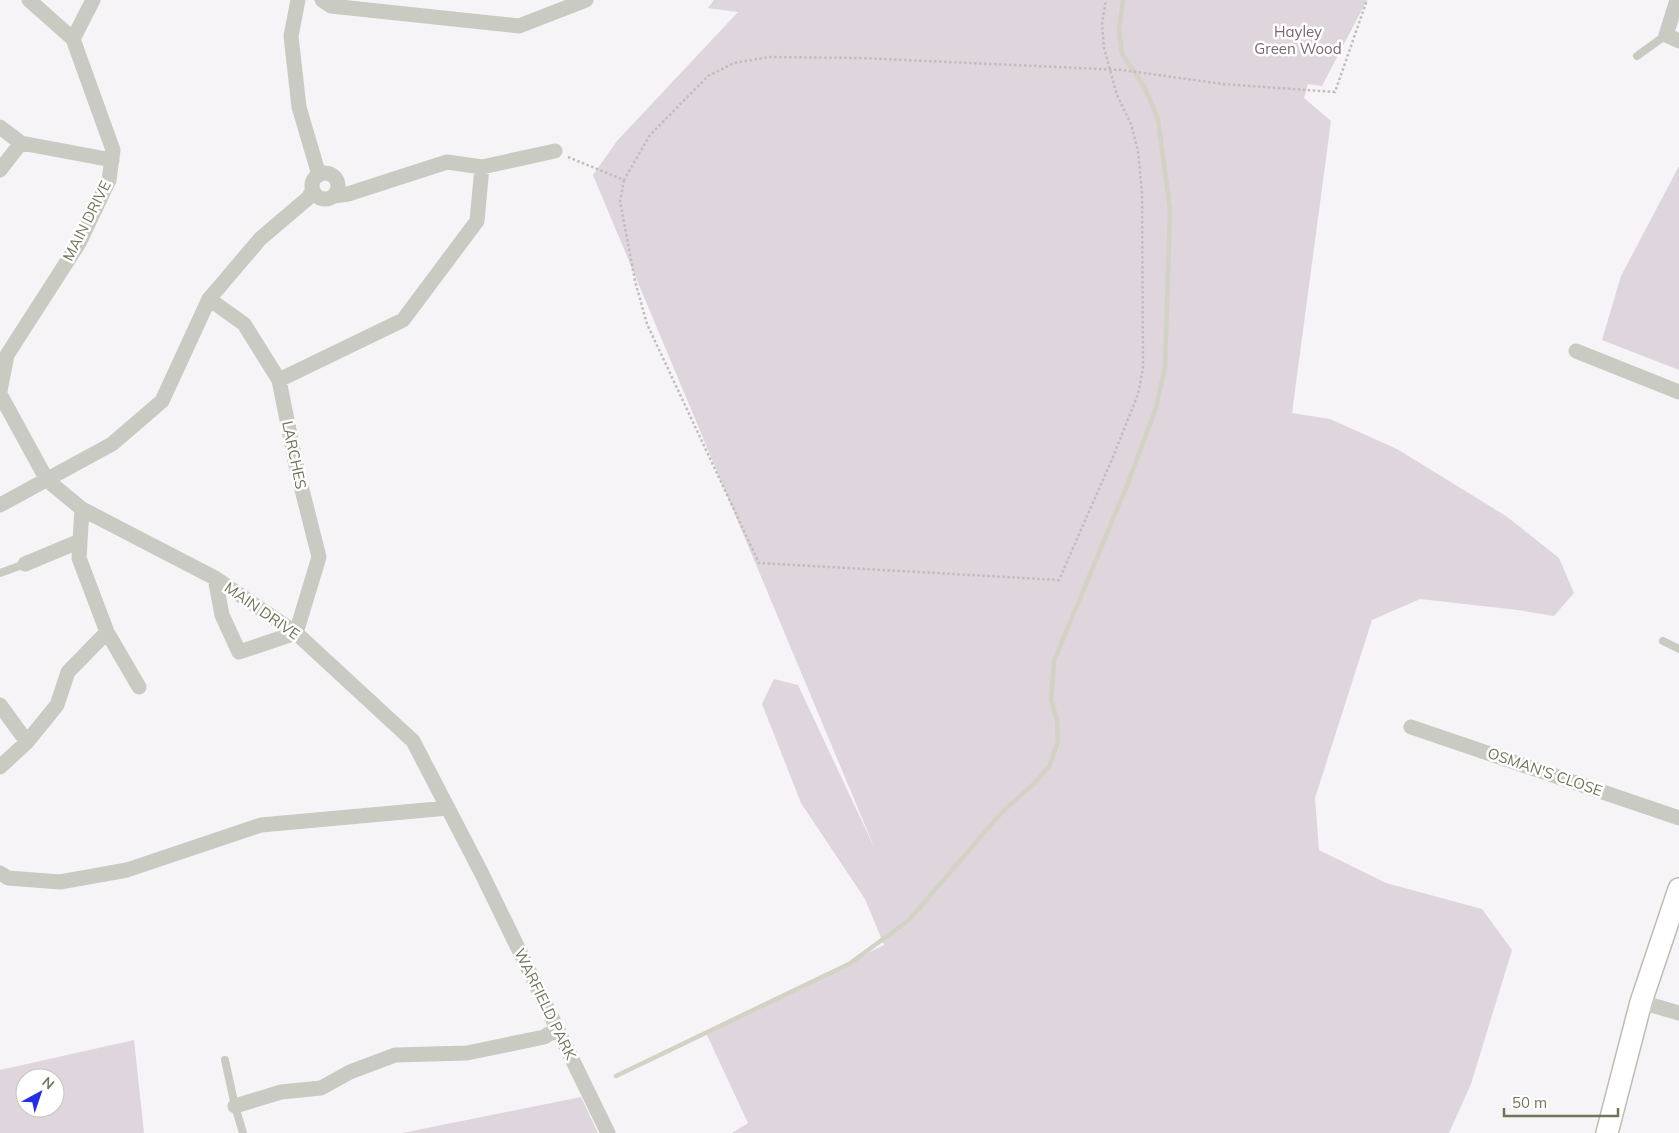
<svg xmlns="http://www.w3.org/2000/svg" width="1679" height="1133" font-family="Mulish,sans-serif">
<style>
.green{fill:#dfd5dc;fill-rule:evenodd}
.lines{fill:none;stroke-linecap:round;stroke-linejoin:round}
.stream{stroke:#d2d2c5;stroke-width:4.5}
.secondary-casing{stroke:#bcbdb2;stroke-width:24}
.path{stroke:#bebfb8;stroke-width:2.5;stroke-dasharray:2.5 2.5;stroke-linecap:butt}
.service{stroke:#c9cac2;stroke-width:8}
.minor{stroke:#c9cac2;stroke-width:15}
.secondary{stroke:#fff;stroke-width:21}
.labels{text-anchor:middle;stroke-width:5;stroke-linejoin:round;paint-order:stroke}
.park-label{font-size:15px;fill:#7d6470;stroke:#fff}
.street-label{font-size:15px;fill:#707458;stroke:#fff}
</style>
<rect width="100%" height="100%" fill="#f6f4f7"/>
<path class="green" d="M714,0h653l-45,86 -14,-2 -4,14 27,23 -39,292 38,6 67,30 109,67 53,42 15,35 -20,23 -36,-6 -98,-11 -48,21 -57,178 4,52 67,33 96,26 30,41 -41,134 -22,49h-717l16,-10 -42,-90 178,-88 -19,-46 -64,-96 -39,-99 12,-25 24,6 77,164 -282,-674 24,-34 121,-129 -30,-4z
M1679,166v204l-77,-30 19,-64z
M134,1040l10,93h-144v-63zM25,1078h30v30h-30z
M581,1097l17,36h-196z"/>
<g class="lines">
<path class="stream" d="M616,1076l233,-112 60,-44 94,-109 32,-28 15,-18 8,-24 -1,-21 -6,-20 3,-39 74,-178 28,-75 9,-41 5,-157 -12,-91 -14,-33 -22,-32 -3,-24 4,-30"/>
<defs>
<path id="secondary" d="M1607,1133l34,-131 38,-113"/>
</defs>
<use href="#secondary" class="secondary-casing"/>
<path class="path" d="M568,157l56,23 26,-45 58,-59 26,-13 35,-6 92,1 261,12 101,14 112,8 32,-92
M624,180l-4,21 15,80 12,43 112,239 300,17 54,-123 25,-63 5,-26 -1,-175 -4,-42 -7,-27 -14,-29 -13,-47 -2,-24 4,-24"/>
<path class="service" d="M1637,56l29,-21
M0,573l25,-9
M1663,641l16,8
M225,1060l10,46 8,27"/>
<path class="minor" d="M298,0l-7,36 8,71 20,68
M322,0l9,6 188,20 67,-26
M1677,0l-11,35 13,6
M73,39l20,-39
M0,127l21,16 91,17
M0,170l21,-27
M312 186a13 13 0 1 1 26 0a13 13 0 1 1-26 0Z
M334,196l14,-2 99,-32 35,5
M209,299l35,25 35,56 18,90 22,87 -23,76 -57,19 -17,-37 -7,-37
M1576,351l103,41
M279,380l124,-60 74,-99 5,-54 73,-16
M0,391l7,-36 72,-112 30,-63 4,-30 -40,-111 -44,-39
M0,394l47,86 35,29 133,69 81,55 117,108 69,133 126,259
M0,505l112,-61 50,-43 47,-102 51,-60 48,-41 5,-8
M82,509l-3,49 28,74 32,55
M25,564l55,-23
M0,705l27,37
M1411,727l268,91
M0,767l27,-25 30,-37 11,-33 39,-40
M0,873l8,5 52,4 67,-12 134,-45 187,-17
M1641,1002l38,11
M235,1106l46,-14 40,-4 29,-16 45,-17 72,-2 77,-16 13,-8"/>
<use href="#secondary" class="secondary"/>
</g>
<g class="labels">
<g class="park-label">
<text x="1298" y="37">Hayley<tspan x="1298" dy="17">Green Wood</tspan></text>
</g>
<g class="street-label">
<text transform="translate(87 221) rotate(-63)" y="5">MAIN DRIVE</text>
<text transform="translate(294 455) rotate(78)" y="5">LARCHES</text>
<text transform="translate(262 611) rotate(35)" y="5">MAIN DRIVE</text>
<text transform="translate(1545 772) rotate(19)" y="5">OSMAN'S CLOSE</text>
<text transform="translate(545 1004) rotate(64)" y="5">WARFIELD PARK</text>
</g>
</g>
<g transform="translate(40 1093) rotate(40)"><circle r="24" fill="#ffffff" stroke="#c6c7bc"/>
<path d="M0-4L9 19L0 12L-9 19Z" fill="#232de8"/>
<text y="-8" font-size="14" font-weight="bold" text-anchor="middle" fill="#707458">N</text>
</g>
<path d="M1504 1108v8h114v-8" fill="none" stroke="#707458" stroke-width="2.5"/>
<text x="1512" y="1108" font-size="15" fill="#707458" stroke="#ffffff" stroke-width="4" paint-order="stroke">50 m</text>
</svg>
